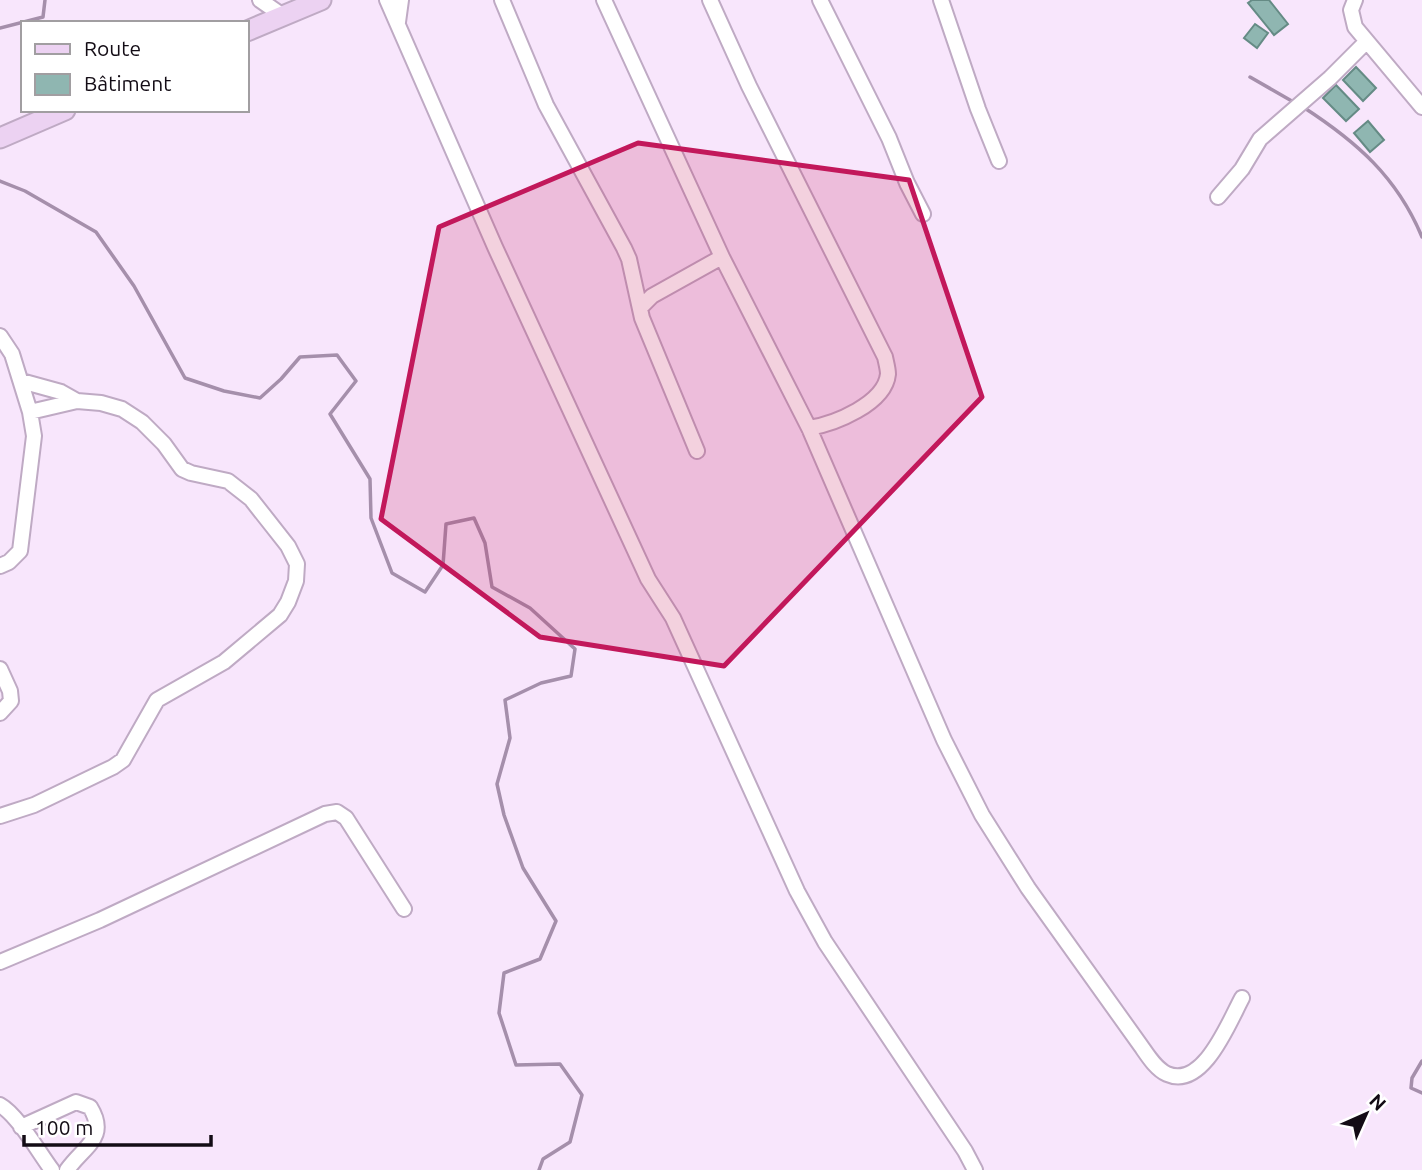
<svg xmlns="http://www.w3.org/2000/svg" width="1422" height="1170" font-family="Ubuntu,sans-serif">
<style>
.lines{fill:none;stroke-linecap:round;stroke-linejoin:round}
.stream{stroke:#a58fab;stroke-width:3.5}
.building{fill:#8fb6b1;stroke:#658b85;stroke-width:2}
.street-casing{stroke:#bfaac4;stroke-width:18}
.secondary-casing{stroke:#bfaac4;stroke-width:23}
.street{stroke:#fff;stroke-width:14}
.secondary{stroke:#ecd2f2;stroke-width:19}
.marked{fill:#c2185b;fill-opacity:0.2;stroke:#c2185b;stroke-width:5;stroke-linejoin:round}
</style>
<rect width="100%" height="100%" fill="#f8e6fc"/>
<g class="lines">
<path class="stream" d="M0,28l43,-11 2,-17
M1250,77l47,27
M1303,107c54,35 94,70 119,130
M0,181l25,10 71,41 38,54 51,92 39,13 36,7 21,-19 19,-22 37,-2 19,26 -26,33 40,65 1,39 21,55 33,19 18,-27 3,-41 28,-6 11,25 7,44 38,21 45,41 -4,27 -30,7 -36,17 5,38 -13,46 7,31 19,53 33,53 -16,38 -36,14 -5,40 17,52 44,-1 22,31 -12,47 -27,17 -4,11
M1422,1061l-10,17 -1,10 11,5"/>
</g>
<path class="building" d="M1252,0h17l19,24 -14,11 -26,-32z
M1255,24l13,9 -11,15 -13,-10z
M1356,67l20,21 -13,13 -20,-21z
M1336,85l23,24 -13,12 -23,-23z
M1368,121l16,19 -14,12 -16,-19z"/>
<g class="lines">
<defs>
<path id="street" d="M260,0l23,16
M387,0l108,247 153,332 25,39 124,273 28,51 140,209 10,19
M502,0l44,105 78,143 5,11 13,59 55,133
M604,0l118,257 87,171 135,312 38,75 46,73 113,158c7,10 15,23 26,28 36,16 62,-52 75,-76
M710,0l39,86 136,271c1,5 3,12 3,17 -3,30 -54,50 -79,54
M820,0l69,138 18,45 16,31
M941,0l37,109 21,52
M1355,0l-4,10 4,17 67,80
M398,22l3,-22
M1218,197l24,-28 18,-30 70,-61 36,-36
M641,307l11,-11 70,-39
M0,336l12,18 18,58 4,24 -14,115 -11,11 -9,4
M21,381l40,11 16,9
M0,669l10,22 1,10 -11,12
M0,816l34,-11 79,-38 10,-7 34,-60 67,-38 56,-47 8,-13 8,-21 1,-17 -9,-18 -37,-47 -23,-18 -37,-8 -9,-4 -18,-25 -22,-22 -20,-13 -21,-6 -24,-2 -47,11
M0,962l100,-42 225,-106 12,-2 9,6 58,91
M0,1105c18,10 39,48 52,65
M21,1127l55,-25 14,5c19,31 -6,39 -23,63"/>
<path id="secondary" d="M247,31l74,-31
M0,138l65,-28"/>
</defs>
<use href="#street" class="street-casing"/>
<use href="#secondary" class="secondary-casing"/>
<use href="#street" class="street"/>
<use href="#secondary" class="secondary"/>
</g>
<path class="marked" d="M638,143l271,37 73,217 -258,269 -184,-29 -159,-118 58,-292z"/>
<rect x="21" y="21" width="228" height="91" fill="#ffffff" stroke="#a19ea1" stroke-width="2"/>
<rect x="35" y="44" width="35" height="10" fill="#ecd2f2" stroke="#a19ea1" stroke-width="2"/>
<text x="84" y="56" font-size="21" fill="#130c15">Route</text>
<rect x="35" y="74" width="35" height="21" fill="#8fb6b1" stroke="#a19ea1" stroke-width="2"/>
<text x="84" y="91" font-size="21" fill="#130c15">Bâtiment</text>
<g transform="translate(1366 1114) rotate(45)" stroke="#ffffff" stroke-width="5" paint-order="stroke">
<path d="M0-5L12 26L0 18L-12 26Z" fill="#130c15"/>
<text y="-10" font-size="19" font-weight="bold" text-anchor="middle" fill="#130c15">N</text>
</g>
<path d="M24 1135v10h187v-10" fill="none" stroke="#130c15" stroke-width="3.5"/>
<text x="35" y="1135" font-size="21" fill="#130c15" stroke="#ffffff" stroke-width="5" paint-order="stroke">100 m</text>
</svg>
